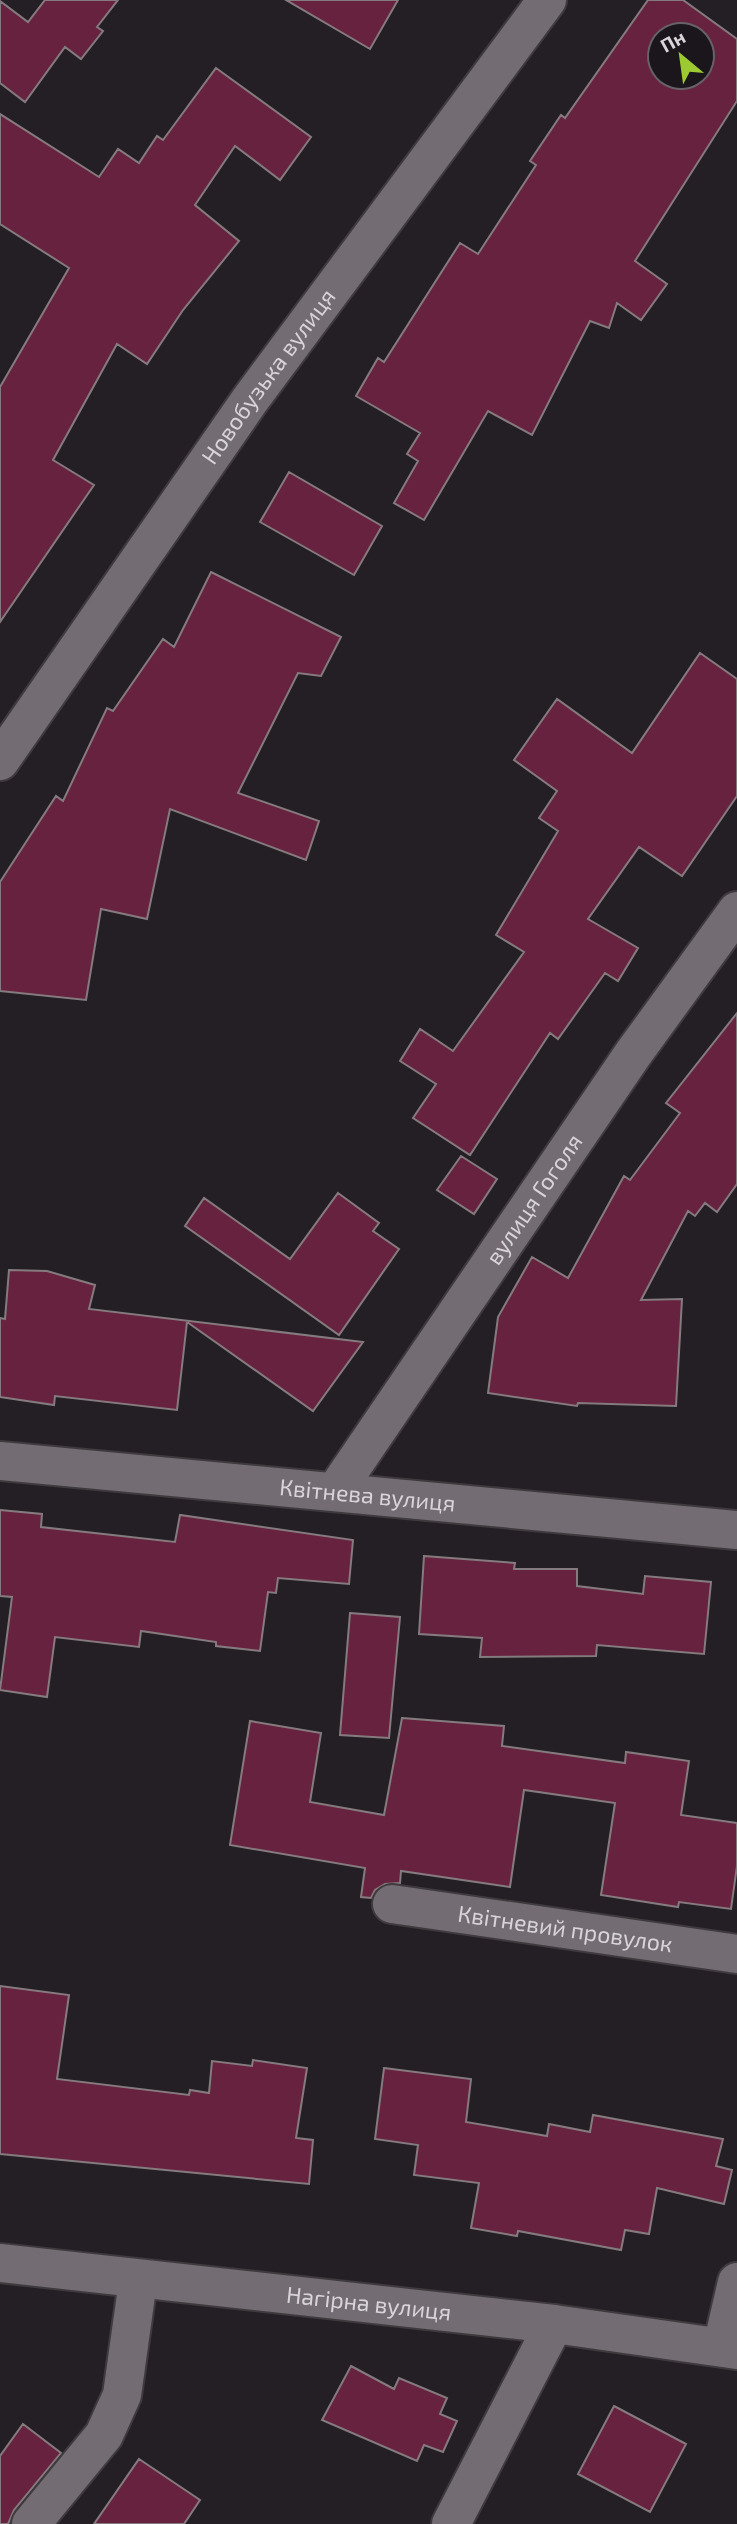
<svg xmlns="http://www.w3.org/2000/svg" width="737" height="2524" font-family="'Exo 2',sans-serif">
<style>
.building{fill:#66223e;stroke:#857b7e;stroke-width:2;fill-rule:evenodd}
.lines{fill:none;stroke-linecap:round;stroke-linejoin:round}
.minor-casing{stroke:#3e3a3e;stroke-width:42}
.minor{stroke:#736d73;stroke-width:38}
.labels{text-anchor:middle;stroke-width:7;stroke-linejoin:round;paint-order:stroke}
.street-label{font-size:23px;fill:#d8d4d8;stroke:#1b161b}
</style>
<rect width="100%" height="100%" fill="#241f24"/>
<path class="building" d="M45,0h73l-21,27 6,4 -22,28 -16,-12 -40,55 -25,-19v-82l28,21z
M286,0h112l-28,49z
M648,0h35l54,39v62l-102,160 32,23 -26,36 -24,-17 -8,25 -19,-7 -58,114 -44,-24 -64,109 -30,-17 24,-42 -11,-7 13,-21 -64,-37 22,-38 6,4 76,-119 18,11 58,-89 -6,-4 31,-46 4,3zM660,35h42v42h-42z
M216,68l95,69 -31,43 -45,-34 -40,59 44,36 -56,69 -36,54 -30,-20 -64,116 41,25 -94,137v-235l69,-119 -69,-44v-110l99,63 19,-28 21,14 18,-27 6,4z
M289,472l93,54 -28,49 -94,-53z
M211,572l130,65 -20,39 -23,-3 -60,120 81,28 -13,39 -136,-51 -23,110 -46,-10 -15,91 -86,-9v-109l56,-86 7,5 44,-93 6,3 50,-72 11,8z
M700,653l37,26v117l-55,80 -43,-29 -51,72 50,29 -20,33 -13,-8 -47,66 -8,-6 -80,122 -57,-37 23,-34 -36,-23 20,-32 33,22 71,-99 -28,-17 62,-104 -19,-13 18,-27 -43,-31 43,-61 75,54z
M737,1013v171l-20,28 -12,-9 -10,13 -7,-5 -47,89 41,-1 -6,107 -98,-3 -1,3 -89,-13 10,-76 34,-60 36,21 56,-102 6,4 50,-67 -14,-10z
M461,1156l36,23 -23,35 -37,-24z
M338,1193l41,30 -6,8 26,18 -60,86 -154,-109 19,-28 86,61z
M9,1270l38,1 48,14 -6,24 274,33 -50,69 -126,-89 -10,88 -122,-14 -1,9 -54,-8v-79l5,1z
M0,1510l42,4 -1,13 134,15 5,-27 173,25 -4,44 -71,-6 -2,15 -8,-1 -8,59 -44,-5v-4l-75,-11 -2,16 -84,-10 -8,60 -47,-7 12,-93 -12,-1z
M424,1556l91,7 -1,6h63v17l66,8 2,-18 66,6 -7,72 -107,-9 -1,11 -116,1 2,-19 -63,-4z
M350,1613l50,4 -11,121 -49,-3z
M402,1718l102,8 -2,20 123,17 1,-11 63,9 -8,54 56,8v43l-6,43 -52,-7 -1,5 -77,-12 14,-92 -91,-13 -14,97 -109,-16 -1,12 -15,1 -10,6 -4,8 -10,-1 4,-29 -135,-23 20,-124 71,12 -11,69 74,13z
M0,1986l69,9 -12,84 132,16 1,-5 19,3 3,-32 40,5 1,-6 54,8 -11,70 17,2 -4,44 -309,-30z
M384,2068l87,11 -5,43 81,14 2,-12 41,8 3,-17 130,24 -7,27 16,4 -8,34 -67,-16 -8,46 -24,-4 -4,20 -103,-19 -1,5 -46,-8 8,-45 -65,-8 4,-30 -43,-6z
M351,2366l43,23 5,-11 48,20 -7,16 17,7 -14,31 -19,-7 -7,16 -95,-41z
M614,2406l72,38 -36,68 -72,-38z
M23,2424l38,29 -47,57 -6,14h-8v-68z
M139,2459l61,41 -16,24h-90z"/>
<g class="lines">
<defs>
<g id="minor">
<path id="s1" d="M0,761l250,-361 297,-400"/>
<path id="s2" d="M0,1461l737,69"/>
<path id="s3" d="M335,1492l298,-438 104,-143"/>
<path id="s4" d="M392,1904l345,50"/>
<path id="s5" d="M0,2263l554,61 183,26"/>
<path d="M722,2347l15,-65"/>
<path d="M31,2524l73,-89 18,-40 16,-114"/>
<path d="M451,2524l103,-200"/>
</g>
</defs>
<use href="#minor" class="minor-casing"/>
<use href="#minor" class="minor"/>
</g>
<g class="labels">
<g class="street-label">
<text dy="8" stroke="none"><textPath href="#s1" startOffset="469">Новобузька вулиця</textPath></text>
<text dy="8" stroke="none"><textPath href="#s3" startOffset="354">вулиця Гоголя</textPath></text>
<text dy="8" stroke="none"><textPath href="#s2" startOffset="369">Квітнева вулиця</textPath></text>
<text dy="8" stroke="none"><textPath href="#s4" startOffset="175">Квітневий провулок</textPath></text>
<text dy="8" stroke="none"><textPath href="#s5" startOffset="371">Нагірна вулиця</textPath></text>
</g>
</g>
<g transform="translate(681 56) rotate(331)"><circle r="33" fill="#1b161b" stroke="#676267" stroke-width="2"/>
<path d="M0-5L12 26L0 18L-12 26Z" fill="#9dca30"/>
<text y="-10" font-size="19" font-weight="bold" text-anchor="middle" fill="#d8d4d8">Пн</text>
</g>
</svg>
